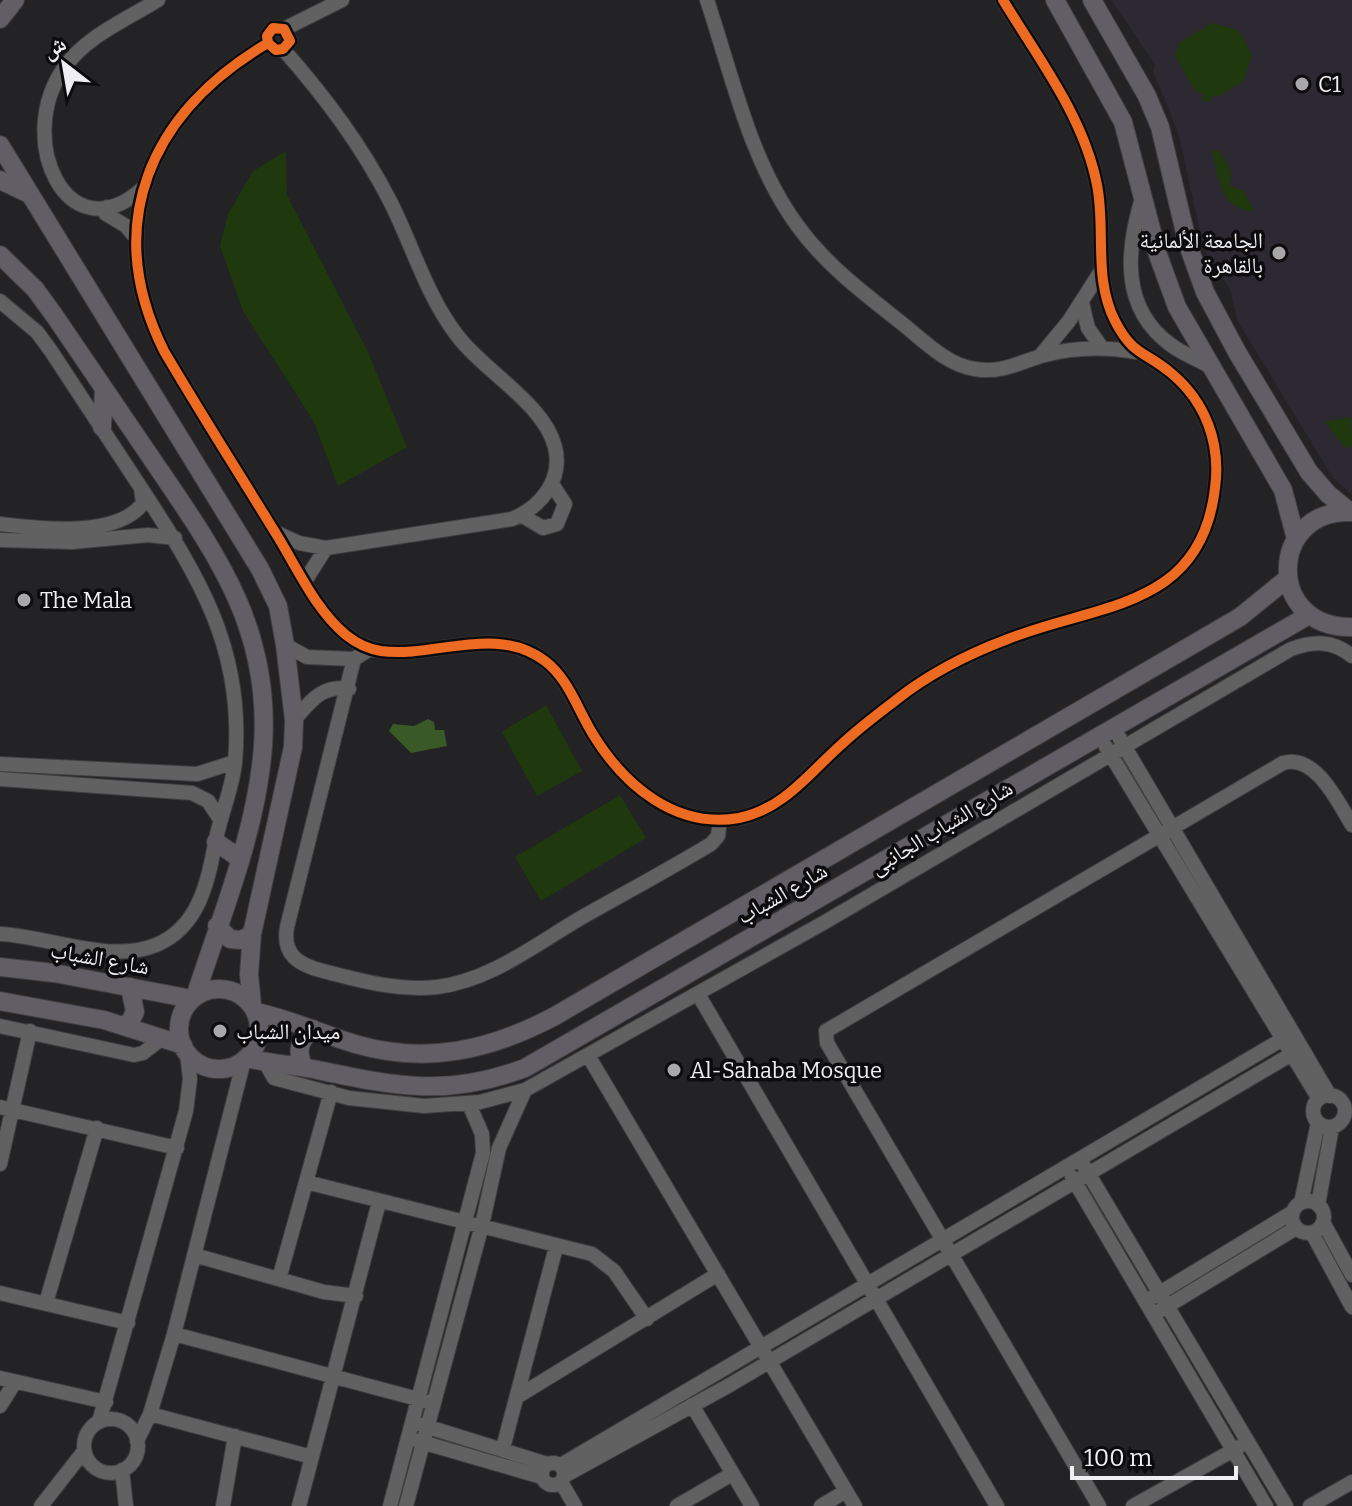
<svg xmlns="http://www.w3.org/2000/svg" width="1352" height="1506" font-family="Bitter,'Noto Naskh Arabic',serif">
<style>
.built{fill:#2d2932}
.green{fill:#1f380e}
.water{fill:#395a27}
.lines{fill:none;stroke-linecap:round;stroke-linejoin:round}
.minor-casing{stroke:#3e3d3f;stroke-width:16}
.major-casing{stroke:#3e3d3f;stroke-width:20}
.minor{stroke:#616162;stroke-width:14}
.major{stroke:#615e66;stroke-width:18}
.cycleway-casing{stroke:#0c0b0d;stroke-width:15}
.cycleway{stroke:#ed6a23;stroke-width:10}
.poi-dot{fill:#a8a7aa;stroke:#0c0b0d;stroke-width:3}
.labels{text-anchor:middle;stroke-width:7;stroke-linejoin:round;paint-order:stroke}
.poi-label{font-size:22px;fill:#efeef1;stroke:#0c0b0d;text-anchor:start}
.street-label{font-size:22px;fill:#efeef1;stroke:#0c0b0d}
</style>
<rect width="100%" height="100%" fill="#232225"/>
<path class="built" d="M1111,0h241v495l-19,-17 -96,-158 -6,-28 -16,-27 -6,-4 -6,-16 -25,-113 -25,-61 2,-7z"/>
<path class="green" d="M1212,23l26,7 14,24 -8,27 -27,16 -5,-1 -2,6 -8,-2 1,-6 -8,-3 -20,-35 4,-13z
M286,151l1,44 81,157 39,95 -69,39 -24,-64 -71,-111 -23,-65 8,-32 25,-43z
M1212,151h7l12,19 -1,16 14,5 10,20c-34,-1 -36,-33 -42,-60z
M1351,417l1,28 -6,4 -21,-27z
M546,705l36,66 -45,25 -35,-64z
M620,795l26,43 -105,63 -26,-44z"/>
<path class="water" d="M428,719l6,3 1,8h9l3,16 -36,7 -22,-22 4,-7 21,2z"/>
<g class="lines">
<defs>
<path id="minor" d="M707,0c25,75 43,161 90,225 28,39 65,67 102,96 23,18 47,44 76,48 28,5 46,-8 70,-14 30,-8 61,-8 91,-3
M284,29l58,-29
M268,43l8,7 7,-1 7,-8 -6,-12 -11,-1 -6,8 1,7c-118,69 -167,181 -104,308 37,63 76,124 114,186 20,33 38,73 68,98 10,8 22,14 35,16 55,7 115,-27 164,10 24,18 33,50 49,75 31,50 82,93 145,82 45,-9 71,-46 103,-74 17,-16 36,-30 54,-44 34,-27 72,-46 112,-61 90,-36 193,-29 207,-151 6,-44 -9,-86 -44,-115 -26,-22 -38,-17 -56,-52 -22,-43 -9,-91 -18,-136 -13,-68 -59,-127 -94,-185
M142,189c-75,66 -128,-50 -78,-121 21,-31 63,-49 94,-68
M1143,195c-17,54 -23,113 28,150 12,9 26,14 38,21
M107,207l-1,7 20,12 10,12
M0,301l37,31 14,19c30,46 60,92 90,137 59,90 104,163 94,275 -3,26 -14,51 -19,76 -8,41 -16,88 -60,106 -47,19 -108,-9 -156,-11
M1082,303l6,25 14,20
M1041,355l28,-34 32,-50
M521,515l22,13 14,-4 8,-20 -13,-20
M0,524c39,5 118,14 143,-21l-2,-15
M277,533l22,10 27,5 186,-29c29,-12 51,-39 43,-72 -11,-44 -72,-76 -99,-113 -30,-40 -43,-87 -65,-131 -29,-57 -65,-105 -108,-154
M0,540l72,2 76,-7 27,3
M305,581l21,-33
M285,645l22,12 47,2
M370,649l-16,10 -67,268c-5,28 12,38 36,44 38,10 75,20 114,16 52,-6 98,-42 142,-68 44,-25 89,-49 132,-75l7,-8 2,-16
M294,720c16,-18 28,-36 55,-31
M1119,737l211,359
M1106,747l213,352
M0,764l197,10 38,-12
M0,779l192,14 16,8 12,18
M698,994l299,512
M0,1026l134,29 9,-2 18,-14
M589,1057l266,449
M265,1062l9,16 75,20 75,8 56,-4 45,-12 300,-168 466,-273c23,-8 41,-9 61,7
M1313 1111a16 16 0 1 1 32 0a16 16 0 1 1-32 0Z
M0,1107l177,41
M0,1164l30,-133
M1084,1166l202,340
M1072,1177l194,329
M306,1182l286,72 22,17 33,48
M1292 1217a16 16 0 1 1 32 0a16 16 0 1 1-32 0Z
M1301,1203l17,-80
M1318,1205l14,-78
M1323,1222l29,53
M1312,1233l40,74
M194,1255l130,37 32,4
M279,1279l52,-187
M0,1293l128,30
M1153,1297l140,-85
M46,1303l51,-175
M1161,1310l135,-82
M174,1334l255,68
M0,1378l106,24
M520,1395l198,-121
M692,1405l60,101
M0,1406l15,-24
M150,1414l162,43
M84 1446a27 27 0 1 1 54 0a27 27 0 1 1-54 0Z
M99,1422l87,-311 4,-32 -3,-26
M422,1425l125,39
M137,1441l13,-27 24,-80 70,-274
M418,1441l124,36
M503,1448l53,-201
M542 1474a11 11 0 1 1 22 0a11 11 0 1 1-22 0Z
M561,1465l732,-432
M122,1470l4,36
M564,1476l164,-90 574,-338
M561,1482l14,24
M41,1506l43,-55
M223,1506l12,-70
M299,1506l80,-304
M390,1506l93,-353 -1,-19 -13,-30
M406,1506l76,-281 17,-77 26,-58
M677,1506l55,-32
M821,1506l25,-15
M1099,1506l-272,-463 -1,-12 457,-268c32,-10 55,39 69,62
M1133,1506l106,-59
M1310,1506l42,-24"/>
<path id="major" d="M1055,0l68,122 35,133 19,52 106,183 13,49
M1092,0l55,96 13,31 28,118 17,47 32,60 72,120 19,22 22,18
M0,19l15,-19
M0,145l260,424 18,37 7,39 9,75 -1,27 -41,187 -3,40 3,31
M0,180l27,13
M0,255l35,34 19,26c34,50 68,100 102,150 62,91 115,165 107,281 -6,85 -42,170 -68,251
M102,427l2,-38
M1352,512c-84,-4 -87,117 0,115
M216,842l23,16
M217,926l13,13 12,1 10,-6
M0,967l54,6 138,26
M179 1029a40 40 0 1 1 80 0a40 40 0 1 1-80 0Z
M0,1001l104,19 79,25
M256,1012c34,7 66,22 99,32 72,21 136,6 200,-28l685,-399 48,-39
M127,1027l8,-15 -5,-25
M246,1058c23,5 45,7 67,11 81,17 132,29 212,-1l784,-453
M304,1067c-8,-15 -5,-27 9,-38"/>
</defs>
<use href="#minor" class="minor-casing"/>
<use href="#major" class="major-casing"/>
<use href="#minor" class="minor"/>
<use href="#major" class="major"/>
<defs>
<path id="cycleway" d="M268,43l8,7 7,-1 7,-8 -6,-12 -11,-1 -6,8 1,7c-118,69 -167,181 -104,308 37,63 76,124 114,186 20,33 38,73 68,98 10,8 22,14 35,16 55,7 115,-27 164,10 24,18 33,50 49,75 31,50 82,93 145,82 45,-9 71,-46 103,-74 17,-16 36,-30 54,-44 34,-27 72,-46 112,-61 90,-36 193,-29 207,-151 6,-44 -9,-86 -44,-115 -26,-22 -38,-17 -56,-52 -22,-43 -9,-91 -18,-136 -13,-68 -59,-127 -94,-185"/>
</defs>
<use href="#cycleway" class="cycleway-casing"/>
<use href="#cycleway" class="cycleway"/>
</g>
<g class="poi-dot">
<circle cx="1302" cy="84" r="8"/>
<circle cx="1279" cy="253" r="8"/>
<circle cx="24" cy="600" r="8"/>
<circle cx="220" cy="1031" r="8"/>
<circle cx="674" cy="1070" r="8"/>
</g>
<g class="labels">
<g class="poi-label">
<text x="1318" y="92">C1</text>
<text x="1263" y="248" text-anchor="end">الجامعة الألمانية<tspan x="1263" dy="25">بالقاهرة</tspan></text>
<text x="40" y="608">The Mala</text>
<text x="236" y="1039">ميدان الشباب</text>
<text x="690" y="1078">Al-Sahaba Mosque</text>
</g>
<g class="street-label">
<text transform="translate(941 827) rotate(-31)" y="8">شارع الشباب الجانبى</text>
<text transform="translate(782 893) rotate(-30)" y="8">شارع الشباب</text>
<text transform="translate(100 958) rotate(10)" y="8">شارع الشباب</text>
</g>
</g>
<g transform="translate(64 64) rotate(329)" stroke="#0c0b0d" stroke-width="6" paint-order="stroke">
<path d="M0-6L14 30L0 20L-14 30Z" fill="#efeef1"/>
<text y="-12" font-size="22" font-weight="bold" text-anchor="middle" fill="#efeef1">ش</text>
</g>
<path d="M1072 1466v12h164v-12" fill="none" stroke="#efeef1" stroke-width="4"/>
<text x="1084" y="1466" font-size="24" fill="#efeef1" stroke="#0c0b0d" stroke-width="6" paint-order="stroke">100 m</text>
</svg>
